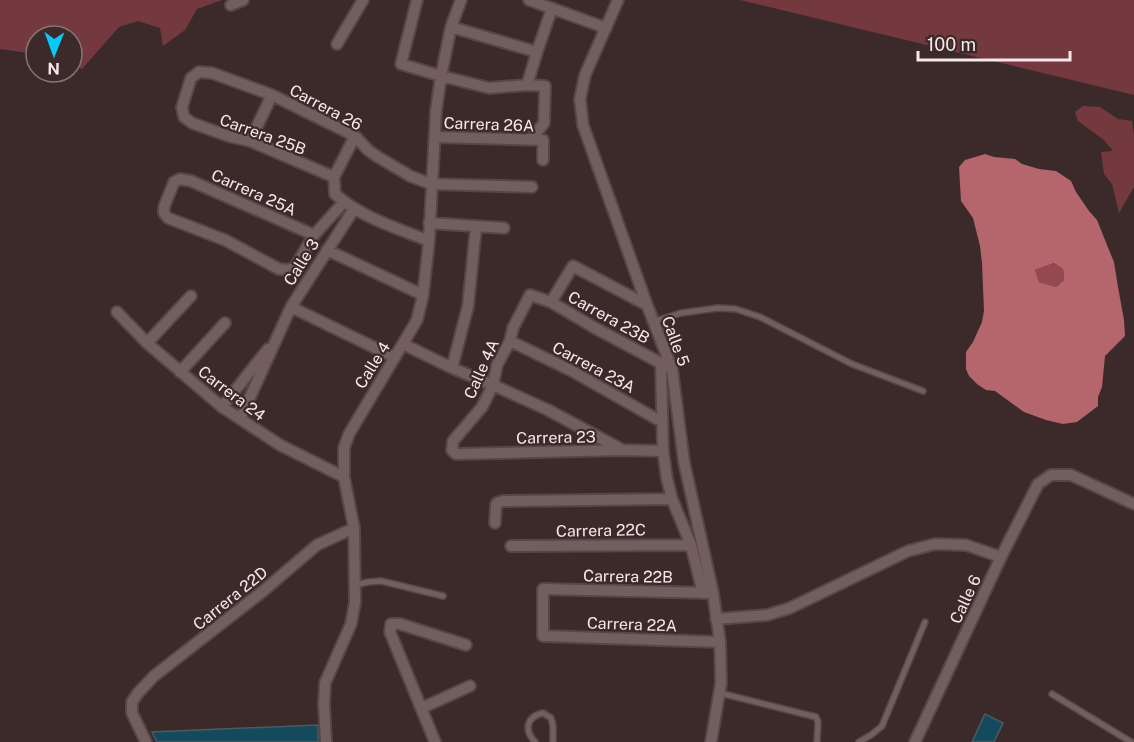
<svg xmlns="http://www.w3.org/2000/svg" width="1134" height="742" font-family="'Public Sans',sans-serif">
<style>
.green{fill:#73393f}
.forest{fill:#94484f}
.water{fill:#b5656c;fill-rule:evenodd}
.building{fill:#144a5b;stroke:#495c63;stroke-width:1.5}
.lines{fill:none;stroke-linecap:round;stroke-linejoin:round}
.service-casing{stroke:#554647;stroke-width:8}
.minor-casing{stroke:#554647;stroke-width:14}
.service{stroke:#725e5f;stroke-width:5}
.minor{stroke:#725e5f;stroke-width:10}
.labels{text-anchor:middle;stroke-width:4.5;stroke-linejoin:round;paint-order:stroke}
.street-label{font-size:16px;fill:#f5e9e9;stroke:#3c2a2b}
</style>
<rect width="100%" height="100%" fill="#3c2a2b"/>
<path class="green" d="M0,0h222l-25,9 -12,21 -22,16 -3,-18 -22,-7 -19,6 -37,42 -10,-5v-28h-36v18l-36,-5z
M740,0h394v95z
M1083,106l17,1 18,12 14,2 2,14v52l-15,26 -7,-29 -8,-10 -3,-22 12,-1 -9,-11 -26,-19 -3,-9z"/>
<path class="forest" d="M1054,263l9,6 1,11 -8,7 -17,-5 -4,-12z"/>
<path class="water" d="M985,154l9,3 21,2 7,5 17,5 17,2 15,10 5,11 13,19 8,9 12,30 5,12 4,25 6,33 1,16 -20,20 -3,31 -4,10v9l-21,16 -14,2 -17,-4 -22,-8 -29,-21 -9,-1 -9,-6 -8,-8 -3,-7v-17l7,-10 9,-20 2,-11 -2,-48 -2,-17 -7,-28 -12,-17 -2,-34 6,-7zM1054,263l9,6 1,11 -8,7 -17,-5 -4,-12z"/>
<path class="building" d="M985,714l18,9 -9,19h-22z
M318,725v17h-161l-5,-10z"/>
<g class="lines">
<defs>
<path id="service" d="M653,322l28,-9 37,-5 18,1 24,8 92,47 71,27
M355,585l13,-3 13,-1 62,15
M720,693l96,24 2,5 -1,20
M1052,694l79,48
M535,742c-11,-12 -9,-25 8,-29l8,5 2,8v16
M859,742l12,-7 11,-9 43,-104"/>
<path id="minor" d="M417,0l-16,64 40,12 48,12 38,-3 18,1 -1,37 -13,17
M529,0l77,28
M618,0l-33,75 -5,24 3,26 64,180 25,64 12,93 29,131 7,49 1,41 -10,59
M231,5l12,-5
M451,27l86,25
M337,44l26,-44
M527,85l10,-33 15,-44
M435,137l108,3v20
M250,141l22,-46
M334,177l-84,-36 -22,-5 -36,-13 -8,-6 -2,-10 9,-29 8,-6 13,1 60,22 83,41 13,14 10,7 32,19 21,8 101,3
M334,177l1,17c25,23 62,34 94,47
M334,177l21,-41
M429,223l75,5
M314,235l-123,-54 -11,-2 -6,3 -10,25v6l4,5 57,22 54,29 9,1 7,-3 19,-32 30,-33
M327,250l96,45
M551,302l22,-36 74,39
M291,307l103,50
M117,312l30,31 75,64 58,38 64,32
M510,341l62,30 90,51
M147,343l44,-47
M403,344l49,24 41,17 55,25 71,38
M661,363l2,88 4,28 5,20 19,46 12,48
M452,368l16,-62 8,-79
M180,372l45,-49
M222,407l46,-58
M240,419l51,-112 63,-98
M663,451l-41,-1 -166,4 -4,-4 1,-9 29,-34 11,-22 4,-20 13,-24 3,-13 17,-33 21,7 44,26 77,41
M495,523l1,-18 1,-2 6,-2 169,-2
M511,546l180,-1
M713,593l-170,-4v47l177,6
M716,619l51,-4 23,-7 118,-57 27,-7 31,1 35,12
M422,708l48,-22
M146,742l-14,-29v-11l6,-9 16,-17 108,-84 55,-47 37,-17
M326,742l-2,-37 1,-22 26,-59 4,-22 -1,-74 -10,-51v-29l5,-14 68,-114 6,-25 6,-54 7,-130 5,-35 10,-49 10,-27
M435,742l-45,-110 1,-8h9l66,21
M915,742l86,-185 37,-73 13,-9h20l63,29"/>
</defs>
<use href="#service" class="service-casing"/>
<use href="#minor" class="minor-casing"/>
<use href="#service" class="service"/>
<use href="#minor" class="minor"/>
</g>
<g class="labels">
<g class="street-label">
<text transform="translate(326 107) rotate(28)" y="6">Carrera 26</text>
<text transform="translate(489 124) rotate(2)" y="6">Carrera 26A</text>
<text transform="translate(263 134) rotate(20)" y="6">Carrera 25B</text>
<text transform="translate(254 192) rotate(24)" y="6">Carrera 25A</text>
<text transform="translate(301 262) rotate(-58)" y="6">Calle 3</text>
<text transform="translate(609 317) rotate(29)" y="6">Carrera 23B</text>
<text transform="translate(676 341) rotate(70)" y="6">Calle 5</text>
<text transform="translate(372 365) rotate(-58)" y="6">Calle 4</text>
<text transform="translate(594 367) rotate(28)" y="6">Carrera 23A</text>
<text transform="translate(481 369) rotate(-66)" y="6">Calle 4A</text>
<text transform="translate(232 393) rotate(37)" y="6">Carrera 24</text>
<text transform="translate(556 437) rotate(-1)" y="6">Carrera 23</text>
<text transform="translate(601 530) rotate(-1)" y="6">Carrera 22C</text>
<text transform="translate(628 576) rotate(1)" y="6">Carrera 22B</text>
<text transform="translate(230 598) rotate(-39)" y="6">Carrera 22D</text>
<text transform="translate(965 599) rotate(-65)" y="6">Calle 6</text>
<text transform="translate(632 624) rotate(2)" y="6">Carrera 22A</text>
</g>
</g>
<g transform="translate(54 54) rotate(181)"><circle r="28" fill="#3c2a2b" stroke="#867677" stroke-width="1.5"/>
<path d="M0-4.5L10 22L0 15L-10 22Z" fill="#06cbf9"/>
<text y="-9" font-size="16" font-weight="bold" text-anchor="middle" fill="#f5e9e9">N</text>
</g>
<path d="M918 51v9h152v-9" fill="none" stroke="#f5e9e9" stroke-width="3"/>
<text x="927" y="51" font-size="18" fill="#f5e9e9" stroke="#3c2a2b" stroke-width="4.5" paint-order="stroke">100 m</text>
</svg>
